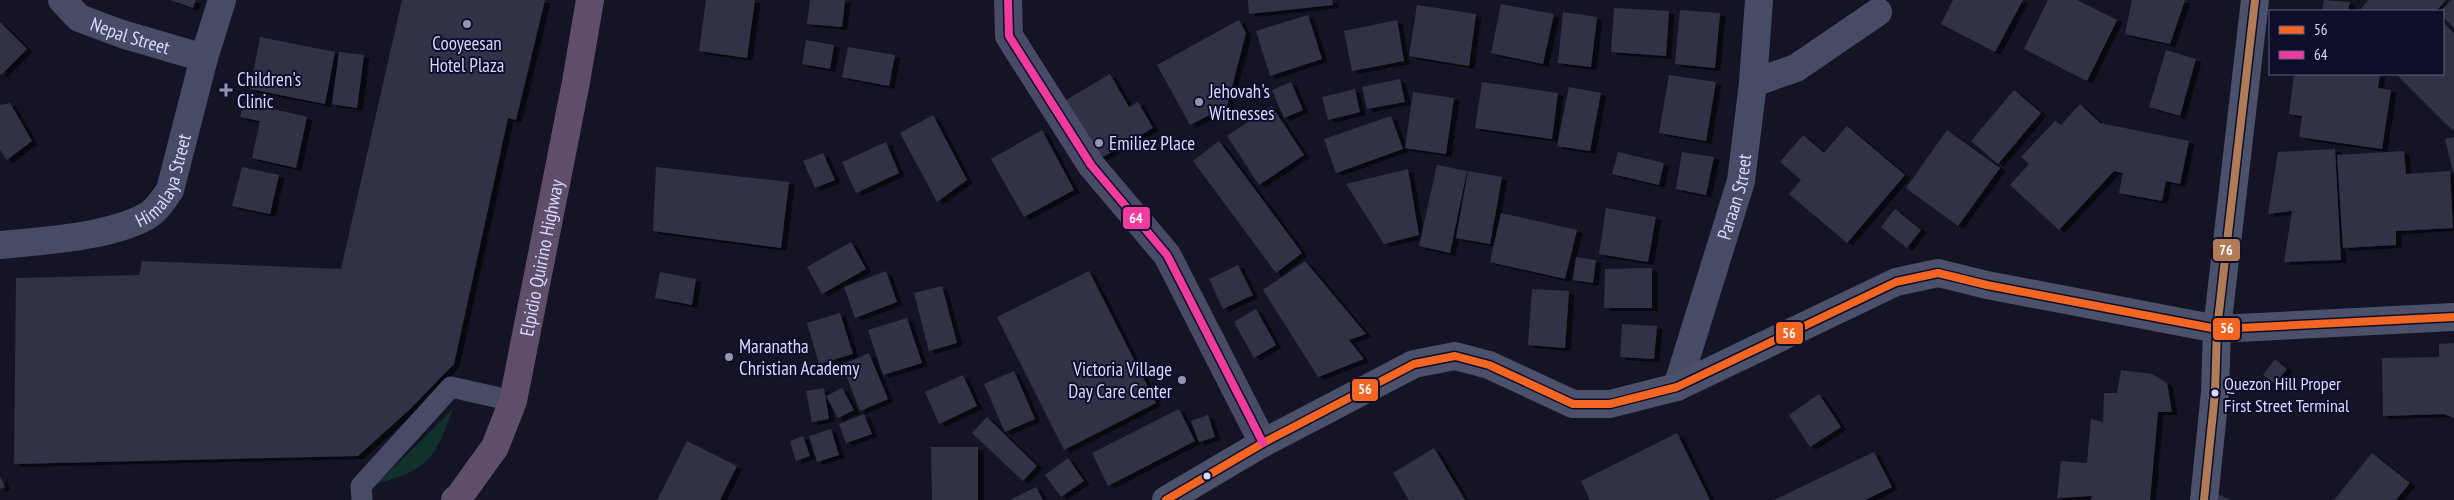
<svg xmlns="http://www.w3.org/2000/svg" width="2454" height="500" font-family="'PT Sans Narrow',sans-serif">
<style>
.green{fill:#11312d}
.building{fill:#323246;filter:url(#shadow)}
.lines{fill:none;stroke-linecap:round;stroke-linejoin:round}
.lane{stroke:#484b66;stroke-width:21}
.street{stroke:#484b66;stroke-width:28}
.secondary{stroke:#4b506b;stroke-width:28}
.highway{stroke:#5e4e6a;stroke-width:28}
.bus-1-casing{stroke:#0e0e2b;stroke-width:11}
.bus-2-casing{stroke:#0e0e2b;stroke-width:11}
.bus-3-casing{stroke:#0e0e2b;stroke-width:11}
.bus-1{stroke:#f26522;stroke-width:8}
.bus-2{stroke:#f13a9d;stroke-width:8}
.bus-3{stroke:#b07c57;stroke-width:8}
.poi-dot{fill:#9394b3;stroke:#0e0e2b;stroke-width:2}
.bus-dot{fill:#d7d9ff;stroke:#0e0e2b;stroke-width:2}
.labels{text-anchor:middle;stroke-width:4;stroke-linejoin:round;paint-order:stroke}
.bus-label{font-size:18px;fill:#d7d9ff;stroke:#0e0e2b;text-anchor:start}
.street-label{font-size:19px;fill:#d7d9ff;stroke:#0e0e2b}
.poi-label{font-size:19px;fill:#d7d9ff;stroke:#0e0e2b;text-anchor:start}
.line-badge{stroke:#0e0e2b;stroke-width:2}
.badge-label{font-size:14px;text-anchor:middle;font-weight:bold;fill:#fff}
</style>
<defs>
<filter id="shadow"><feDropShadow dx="5.5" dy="3" stdDeviation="0" flood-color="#0009"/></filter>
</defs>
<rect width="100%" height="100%" fill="#141425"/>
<path class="green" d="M453,409c-18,49 -24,60 -76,75z"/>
<path class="building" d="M170,0h26l-3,8z
M402,0h143l-29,120 -8,-2 -54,246 -45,46 -51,46 -344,8 2,-186 123,-3 3,-14 199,8z
M706,0h49l-8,58 -48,-7z
M810,0h35l-3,27 -35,-3z
M1248,0h84l1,5 -84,9z
M1953,0h70l-28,52 -54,-28z
M2048,0h29l40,20 -30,61 -63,-32z
M2132,0h53l-15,44 -45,-10z
M2324,0l26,2 -2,9h-26z
M2368,0h77l1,1 -10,10h-77z
M2451,0h3v28l-11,-11v-6h-3z
M1501,4l53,10 -11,50 -52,-11z
M1417,5l59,9 -7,52 -60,-10z
M1614,8l55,3 -3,45 -55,-4z
M1680,10l40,3 -5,55 -40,-4z
M1563,12l34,5 -6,50 -33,-4z
M1308,15l14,44 -52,17 -14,-45z
M1239,20l7,13 -19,73 -37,19 -33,-60z
M1397,20l7,41 -52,10 -8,-40z
M0,22l27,27 -26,26 -1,-1z
M2443,22l11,11v95l-2,2 -56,-56h47z
M260,37l75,15 -10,52 -75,-15z
M806,40l28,5 -4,24 -28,-5z
M848,47l47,8 -6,31 -47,-9z
M2166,50l30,9 -16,57 -31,-9z
M339,52l25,3 -7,53 -25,-4z
M1110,74l19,33 9,-5 15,26 -54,31 -33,-59z
M2294,74h86l-2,14 13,2 -9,59 -83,-12 3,-21 -13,-2z
M1669,75l47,7 -10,59 -47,-8z
M1400,79l5,23 -38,7 -5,-22z
M1291,82l12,28 -19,8 -12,-28z
M1482,82l76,11 -6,46 -77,-11z
M1569,87l32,6 -11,58 -33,-5z
M1355,89l5,23 -32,8 -6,-23z
M2014,90l27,23 -43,51 -27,-23z
M1413,92l41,6 -8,56 -41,-6z
M244,102l63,15 -11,51 -44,-10 8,-37 -20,-4z
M10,103l22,38 -25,19 -7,-10v-45z
M2080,104l20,19 89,18 -9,43 -14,-3 -4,20 -43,-8 4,-20 -9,-2 -55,59 -49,-45 19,-21 -8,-7 34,-36 6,4z
M1272,106l32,49 -45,30 -32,-49z
M933,115l34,65 -30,22 -37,-69z
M1391,116l12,33 -67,24 -12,-34z
M1847,126l58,49 -58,68 -58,-49 12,-14 -21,-18 23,-27 21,18z
M1042,130l32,60 -50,27 -33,-58z
M1947,130l53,38 -42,58 -52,-38z
M2454,137v35h-1l-8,-33z
M1219,141l83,112 -26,20 -83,-112z
M886,142l13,31 -43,20 -14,-31z
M2335,149l6,111 -57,2 8,-51 -24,3 10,-62z
M2404,151l2,23 44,-3 3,57 -57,3v14l-53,3 -6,-93z
M1618,152l46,11 -5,22 -47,-11z
M1682,152l32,5 -8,38 -30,-6z
M823,153l12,27 -20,8 -12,-27z
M1437,165l30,6 -17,82 -31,-7z
M242,167l37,8 -9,39 -38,-8z
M656,167l133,15 -8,66 -128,-17z
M1408,169l11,66 -35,9 -38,-60z
M1468,171l34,6 -12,67 -34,-6z
M1606,208l50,9 -8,45 -49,-8z
M1895,209l26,21 -14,18 -26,-21z
M1501,213l76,17 -12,49 -75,-17z
M851,242l15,27 -44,25 -15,-27z
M1576,257l20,3 -3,23 -20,-3z
M1305,261l61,73 -17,6 15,19 -46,18 -55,-87z
M1238,265l15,30 -30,14 -14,-30z
M1652,268v40h-48l1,-39z
M886,271l11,31 -42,16 -11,-31z
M1089,271l67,132 -92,47 -67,-133z
M660,272l36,7 -4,26 -37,-7z
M942,286l15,57 -28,8 -15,-58z
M1532,289l37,2 -4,57 -37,-3z
M1256,309l20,36 -22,13 -20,-36z
M840,313l13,41 -34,10 -12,-41z
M907,318l15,45 -39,12 -15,-45z
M1622,324l35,2 -3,33 -34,-2z
M2454,343v75l-10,-4 -61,2 -1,-58 57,-1v-13z
M869,353l19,46 -28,12 -18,-46z
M2275,359l12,10 -12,15 -12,-9z
M2121,370l31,4 15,9 5,29h-14l-8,88h-59l1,-4 -35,2 4,-37 26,2 4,-44 12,3 1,-29h13z
M1014,371l21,48 -30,13 -21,-48z
M963,375l14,31 -38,18 -14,-32z
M824,388l5,31 -17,3 -6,-31z
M842,388l12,22 -16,8 -12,-22z
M1819,394l22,33 -31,20 -21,-32z
M1179,409l16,32 -87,45 -16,-33z
M864,414l8,20 -26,9 -7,-19z
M1208,415l7,22 -16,5 -8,-21z
M987,417l50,49 -14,15 -51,-48z
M831,429l8,26 -22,7 -8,-26z
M1677,433l33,67h-120l-9,-19z
M803,436l7,20 -14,5 -6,-20z
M687,441l50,25 -17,34h-63z
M931,447h47v53h-46z
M1434,448l31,52h-56l-16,-27z
M1874,452l18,35 -27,13h-91z
M2372,453l38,30 -14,17h-62z
M1068,458l16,23 -23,16 -16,-22z
M0,476l5,11 -5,2z
M1036,487l7,13h-33z
M2217,494l14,6h-17z"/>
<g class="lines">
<path class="lane" d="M362,500l-1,-14 90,-99 62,14"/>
<g class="street">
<path id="s1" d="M62,0l17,18 43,16 82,24"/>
<path d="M1008,0l1,36 82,129 76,90 96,188"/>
<path d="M1753,83l43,-15 82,-56"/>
<path id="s2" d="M0,245c42,-4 110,-8 147,-29 10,-6 16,-16 23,-26l34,-132 18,-58"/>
<path id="s3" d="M1677,387l64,-206 12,-98 6,-83"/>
</g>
<path class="secondary" d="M1166,500l97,-57 151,-79 41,-8 34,9 84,39h37l67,-17 219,-105 42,-9 49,12 230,44 237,-12
M2204,500l11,-107 2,-64 38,-329"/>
<path class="highway" id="s4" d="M455,500l4,-3 36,-50 18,-46 63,-319 14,-82"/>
<defs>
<path id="bus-1" d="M1166,500l97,-57 151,-79 41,-8 34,9 84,39h37l67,-17 219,-105 42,-9 49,12 230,44 237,-12"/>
<path id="bus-2" d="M1008,0l1,36 82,129 76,90 96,188"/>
<path id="bus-3" d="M2204,500l11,-107 2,-64 38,-329"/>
</defs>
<use href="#bus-1" class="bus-1-casing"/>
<use href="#bus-2" class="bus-2-casing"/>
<use href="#bus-3" class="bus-3-casing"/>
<use href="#bus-1" class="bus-1"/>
<use href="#bus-2" class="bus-2"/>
<use href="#bus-3" class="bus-3"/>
</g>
<g class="poi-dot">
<circle cx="467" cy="24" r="5"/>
<path d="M223.5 82.5h5v5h5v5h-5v5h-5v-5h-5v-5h5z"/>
<circle cx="1199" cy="102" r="5"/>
<circle cx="1099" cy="143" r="5"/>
<circle cx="729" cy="357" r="5"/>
<circle cx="1182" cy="380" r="5"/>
</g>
<g class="bus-dot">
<circle cx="2215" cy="393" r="4.5"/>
<circle cx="1207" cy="476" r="4.5"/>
</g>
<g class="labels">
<g class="bus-label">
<text x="2224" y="390">Quezon Hill Proper<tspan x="2224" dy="22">First Street Terminal</tspan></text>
</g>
<g class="street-label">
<text dy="7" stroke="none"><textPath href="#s1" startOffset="79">Nepal Street</textPath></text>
<text dy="7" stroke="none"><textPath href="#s2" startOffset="191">Himalaya Street</textPath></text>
<text dy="7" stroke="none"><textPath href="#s3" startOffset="199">Paraan Street</textPath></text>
<text dy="7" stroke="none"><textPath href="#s4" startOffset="262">Elpidio Quirino Highway</textPath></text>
</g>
<g class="poi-label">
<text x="467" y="50" text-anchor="middle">Cooyeesan<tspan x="467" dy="22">Hotel Plaza</tspan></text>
<text x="237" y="86">Children's<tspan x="237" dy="22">Clinic</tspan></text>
<text x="1209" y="98">Jehovah's<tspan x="1209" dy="22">Witnesses</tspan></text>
<text x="1109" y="150">Emiliez Place</text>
<text x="739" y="353">Maranatha<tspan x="739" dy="22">Christian Academy</tspan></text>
<text x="1172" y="376" text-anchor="end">Victoria Village<tspan x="1172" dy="22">Day Care Center</tspan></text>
</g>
</g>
<g class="line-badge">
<rect x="1122" y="206" width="29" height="24" rx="5" fill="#f13a9d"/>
<rect x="2212" y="238" width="29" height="24" rx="5" fill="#b07c57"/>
<rect x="2212" y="317" width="29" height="24" rx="5" fill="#f26522"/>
<rect x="1775" y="321" width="29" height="24" rx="5" fill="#f26522"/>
<rect x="1351" y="378" width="28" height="24" rx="5" fill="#f26522"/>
</g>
<g class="badge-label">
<text x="1136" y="223">64</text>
<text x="2226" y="255">76</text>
<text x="2227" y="333">56</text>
<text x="1789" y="338">56</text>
<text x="1365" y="394">56</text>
</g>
<rect x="2269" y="10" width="175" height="65" fill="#0e0e2b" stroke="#5e5f80"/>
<rect x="2279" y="26" width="25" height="8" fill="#f26522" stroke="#5e5f80"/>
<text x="2314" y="35" font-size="15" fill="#d7d9ff">56</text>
<rect x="2279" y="51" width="25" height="8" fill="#f13a9d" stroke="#5e5f80"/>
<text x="2314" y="60" font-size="15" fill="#d7d9ff">64</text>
</svg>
